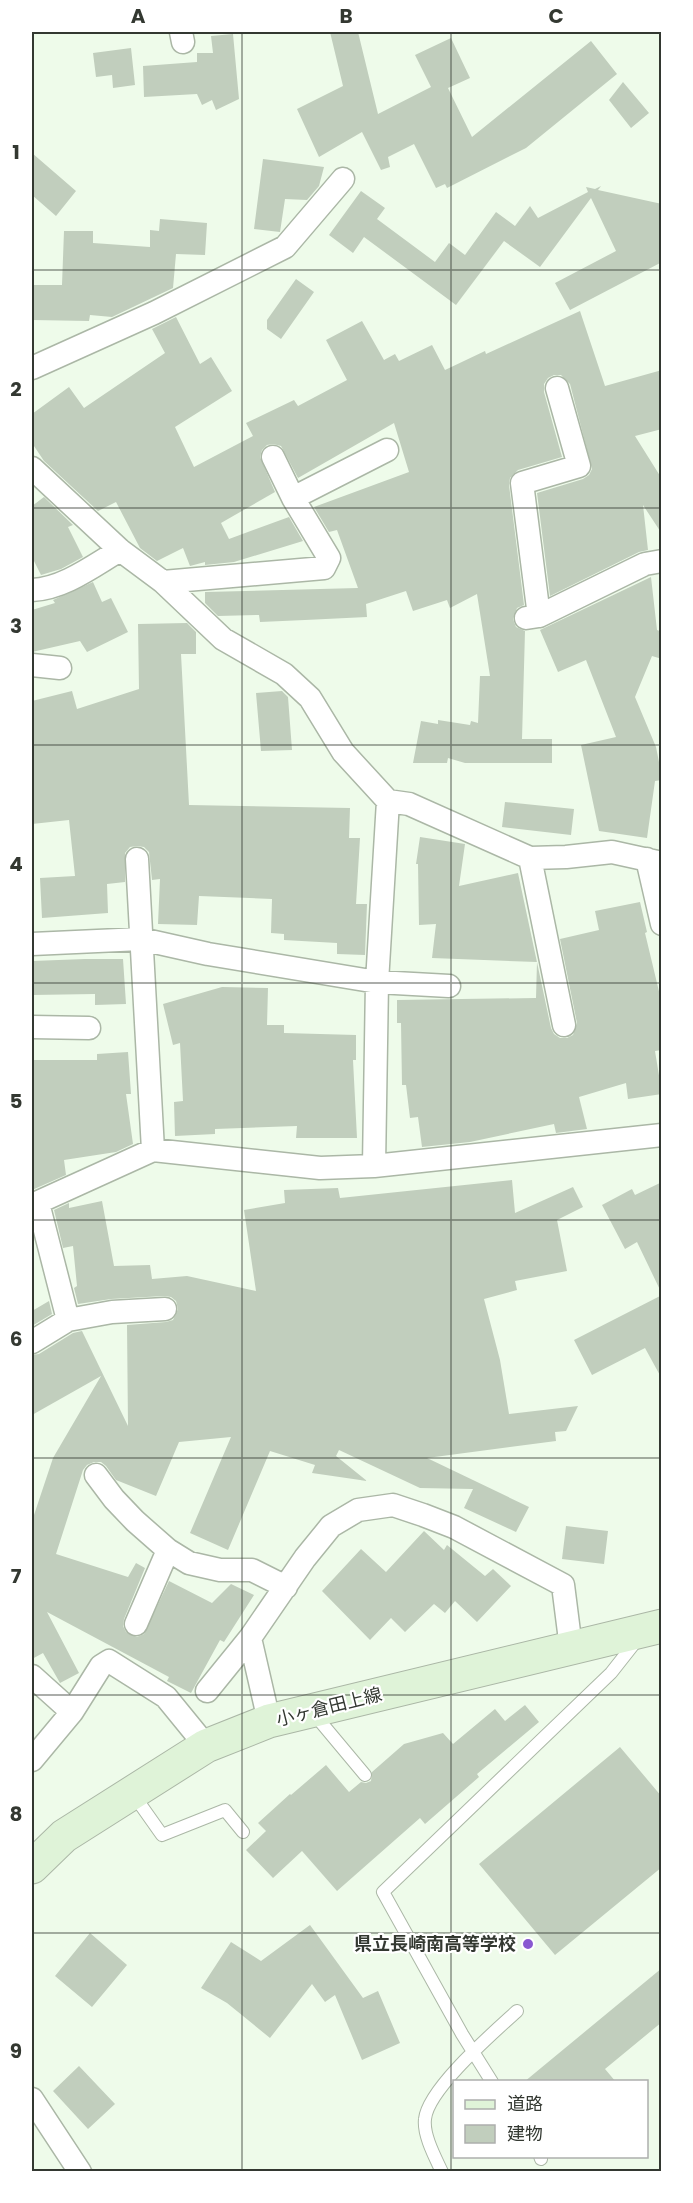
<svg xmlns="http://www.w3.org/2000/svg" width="693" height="2203" font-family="Poppins,'Noto Sans JP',sans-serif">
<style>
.building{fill:#c1cebd}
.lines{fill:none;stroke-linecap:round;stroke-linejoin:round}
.service-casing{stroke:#abb7a6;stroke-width:14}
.minor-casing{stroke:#abb7a6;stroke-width:25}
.secondary-casing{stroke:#abb7a6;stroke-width:35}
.service{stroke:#fff;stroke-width:12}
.minor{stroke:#fff;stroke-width:22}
.secondary{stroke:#dff3d8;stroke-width:33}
.grid{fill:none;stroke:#333831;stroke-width:1.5;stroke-opacity:0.55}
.poi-dot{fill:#8958d1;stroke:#fff;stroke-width:2}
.labels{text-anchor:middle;stroke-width:4.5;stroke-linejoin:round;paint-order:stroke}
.street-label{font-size:18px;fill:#333831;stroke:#fff}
.poi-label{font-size:18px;font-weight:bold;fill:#333831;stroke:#fff;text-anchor:end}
.neatline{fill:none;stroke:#333831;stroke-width:2}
.grid-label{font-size:20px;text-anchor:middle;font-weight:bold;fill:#333831}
</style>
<rect width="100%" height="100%" fill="#eefbea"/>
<path class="building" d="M330,32h28l20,82 53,-27 -16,-32 36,-17 19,40 -22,10 24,49 119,-96 26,33 -91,74 -79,40 -2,-4 -9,4 -22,-44 -26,13 2,10 -9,3 -19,-38 -43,25 -22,-48 46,-23z
M233,34l6,65 -23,11 -4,-10 -10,5 -5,-11 -53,3 -1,-31 54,-4v-9h16l-2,-17z
M131,48l4,37 -22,3 -1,-13 -16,2 -3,-24z
M623,82l26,31 -18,15 -22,-28z
M32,153l44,38 -20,25 -24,-21z
M263,159l61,8 -5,19 -12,14 -22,-1 -5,33 -26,-3z
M601,186l-3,4 64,14v58l-92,48 -15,-27 61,-32 -25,-53 -51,69 -36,-26 -48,64 -92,-68 -11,16 -24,-18 32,-44 24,17 -8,11 58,43 14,-19 16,12 31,-43 19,14 15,-20 8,12 50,-26 -2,-5 9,2z
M160,219l47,4 -2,32 -29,-1 -3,34 -61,29 -22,-2 -1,6 -57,-1v-35h30l2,-54h29v12l57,4v-17l9,1z
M296,279l18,13 -33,47 -14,-10v-9z
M580,311l25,75 57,-16v59l-27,7 27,43v55l-19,-29 5,45 -9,2 -89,44 -13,-103 46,-14 6,-4 3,-6 -22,-85 -9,-9h-7l-6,3 -4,6v8l18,65 -44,13 -8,8 -1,7 15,120 -7,3 -4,11 3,8 9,4 -3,108h30v24h-87l-17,-5 -1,5h-34l8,-42 17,3v-4l32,5 1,-4 7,2 2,-47h10l-13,-82 -27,14 -3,-8 -34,11 -7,-20 -40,13 1,13 -62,3 -45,2 -1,-7 -41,1 -13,-13v-11l153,-4 -21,-58 -8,2 -15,-25 95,-35 -15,-49 -96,55 -17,-32 -8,-2 -6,1 -5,5 -2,7 15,35 -54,31 8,16 60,-22 14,24 -69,21 -29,3v-3l-15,4 -7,-18 -26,13 -17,-13 -24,-46 -18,9 -54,-50 -12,-18v-29l37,-27 15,21 81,-55 -13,-24 24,-12 24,47 11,-7 21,34 -57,36 19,40 59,-31 -7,-13 48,-23 4,6 49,-26 -21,-40 36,-19 22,39 11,-6 4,7 33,-16 13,25 40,-19 1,3z
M44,497l29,28 -5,2 15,30 -22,12 -20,6 -9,-18v-51z
M651,577l6,53 5,2v27l-10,-3 -17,41 21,50 6,30v3l-7,1 -8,57 -48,-7 -18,-86 35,-8 -30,-77 -28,12 -18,-42z
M93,582l9,20 9,-4 17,34 -41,20 -7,-11 -48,11v-42l23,-7 -2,-3z
M187,623l9,9v22h-15l8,151 161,3 -1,30h11l-4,66h11l-2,51 -28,-1v-11l-53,-3v-6l-13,-1 1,-34 -73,-3 -2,29 -39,-1 2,-45 -8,1 -3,-28 -5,-5 -7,-1 -7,1 -5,6v29l-18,2 1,29 -66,5 -2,-40 35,-2 -6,-56 -37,4v-123l40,-10 5,18 62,-20 -1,-65z
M282,691l6,6 4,53 -31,1 -5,-58z
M505,802l69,7 -3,26 -69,-8z
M420,837l45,7 -6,42 59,-13 33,155 3,6 6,4h7l6,-3 4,-12 -17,-84 39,-9 -4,-19 45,-9 7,30 -2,1 17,71v46l-7,1 7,43 -34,5 -2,-16 -47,14 8,32 -31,4 -2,-9 -84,18 -48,5 -4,-30 -8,1 -4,-33h-4l-1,-62h-4v-23l139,-2 1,-36 -105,-4 4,-34 -17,1 -1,-61h-2z
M85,959h38l3,45 -31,1v-11l-63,1v-34z
M222,987l46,1 -1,37h17v8l72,2v25h-3l4,78h-61l1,-12 -82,3v5l-40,2 -1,-34 9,-1 -3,-58 -7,2 -10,-41z
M128,1052l3,42h-5l7,50 -17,8 -52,8 2,15 -34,15v-130h65v-6z
M512,1180l3,33 58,-26 10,20 -26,13 10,51 -52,10 2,9 -33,9 16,61 9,54 69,-8 -12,25 -11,1 1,9 -129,17 102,49 -13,25 -52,-24 9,-19 -53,-1 -81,-38 -3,6 31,25 -55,-8 3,-8 -45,-14 -42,99 -38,-17 41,-96 -52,5 -23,54 -40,-16 -10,-14 -5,-4h-7l-7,3 -4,5 -27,84 72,23 8,-14 9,5 -21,51 -1,7 3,6 11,5 7,-3 25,-53 43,22 19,-19 23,11 -30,47 -4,-2 -29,53 -24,-12 2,-4 -122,-65 32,61 -19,10 -17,-30 -11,6v-138l21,-63 48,-82 -69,39v-60l7,-1 34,-21 9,-2 46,95 -1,-101 39,-3 7,-2 5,-11 -2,-8 -5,-4 -7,-1 -53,3 -33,5 -4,-16 3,-2 -4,-40 -10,2 -9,-38 15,-7v5l33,-7 12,65 36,-1 2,14 35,-3 69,15 -12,-81 41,-7 -1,-13 54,-2 2,10z
M662,1182v112l-25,-52 -12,7 -23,-44 30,-16 3,6z
M662,1295v84l-17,-31 -53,27 -18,-35z
M49,1301l3,13 -20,12v-15z
M566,1526l42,5 -4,33 -42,-5z
M424,1531l20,19 3,-5 38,31 8,-7 18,17 -34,36 -22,-21 -10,12 -11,-9 -29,28 -14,-14 -21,22 -48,-49 39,-42 25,23z
M525,1705l14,17 -62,52 2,3 -54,47 -5,-6 -83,73 -35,-40 -29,27 -27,-28 20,-19 -8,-8 32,-29 1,1 35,-30 23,27 12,-10 5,1 5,-2 1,-9 32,-28 39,-11 10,11 42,-35 10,12z
M620,1747l42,50v70l-107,88 -76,-91z
M310,1925l53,73 15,-7 22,52 -38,17 -27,-65 -10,7 -13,-18 -42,54 -43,-35 -26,-15 30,-46 30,19z
M90,1933l37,32 -35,42 -37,-31z
M662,1968v54l-57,47 11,13h-92z
M79,2066l36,38 -27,25 -35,-38z"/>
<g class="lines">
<defs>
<path id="service" d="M314,1714l51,61
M133,1794l29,41 63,-25 18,22
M492,2082l-30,-48 -79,-142 228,-219 26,-33
M540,2156l1,3
M442,2172c-7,-15 -19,-37 -17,-53 3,-30 68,-86 92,-108"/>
<path id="minor" d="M181,32l2,10
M32,368l122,-55 131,-66 58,-68
M32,468l88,82 43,32 60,57 61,35 26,24 33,54 45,49 21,3 121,54 36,-1 46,-5 50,11
M293,498l94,-48
M163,582l161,-14 5,-10 -36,-60 -20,-41
M32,590c31,-1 61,-24 88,-40
M539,616l-17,-133 57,-17 -22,-78
M526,618l13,-2 106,-52 17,-3
M32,665l28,3
M530,858l34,167
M137,859l16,291
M647,859l15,65
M32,944l109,-5 67,15 169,28 72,4
M32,1027l57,1
M374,1166l3,-184 11,-181
M38,1203l30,117
M32,1205l121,-55 167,18 54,-2 288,-31
M32,1342l36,-22 44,-8 53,-3
M96,1475l18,24 21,22 33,29 21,13 31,7h32l34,17
M136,1624l32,-74
M32,1676l40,36
M207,1691l43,-53
M269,1721l-19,-83 55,-80 26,-32 27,-16 35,-5 30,10 31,12 109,58 8,63
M32,1760l40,-48 29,-46 8,-5 57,36 40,49
M32,2099l48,73"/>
<path id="secondary" d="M32,1867l32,-31 142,-90 63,-25 393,-95"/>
</defs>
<use href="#service" class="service-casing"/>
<use href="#minor" class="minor-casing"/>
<use href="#secondary" class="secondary-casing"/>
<use href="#service" class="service"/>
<use href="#minor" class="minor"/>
<use href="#secondary" class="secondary"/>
</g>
<path class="grid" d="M242,32v2140M451,32v2140M32,270h630M32,508h630M32,745h630M32,983h630M32,1220h630M32,1458h630M32,1695h630M32,1933h630"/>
<circle class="poi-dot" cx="528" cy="1944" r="6"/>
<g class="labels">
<g class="street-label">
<text transform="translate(329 1707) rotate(-14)" y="6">小ヶ倉田上線</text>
</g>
<g class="poi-label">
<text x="516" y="1950">県立長崎南高等学校</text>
</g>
</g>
<rect width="693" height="2203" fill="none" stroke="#ffffff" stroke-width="66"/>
<rect x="453" y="2080" width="195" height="78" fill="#ffffff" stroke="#adafad" stroke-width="1.5"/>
<rect x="465" y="2100" width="30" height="9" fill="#dff3d8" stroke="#adafad" stroke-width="1.5"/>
<text x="507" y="2110" font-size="18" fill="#333831">道路</text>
<rect x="465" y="2125" width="30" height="18" fill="#c1cebd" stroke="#adafad" stroke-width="1.5"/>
<text x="507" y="2140" font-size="18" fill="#333831">建物</text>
<rect x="33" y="33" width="627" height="2137" class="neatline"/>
<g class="grid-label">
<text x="138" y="23">A</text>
<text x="346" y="23">B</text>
<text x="556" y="23">C</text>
<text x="16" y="159">1</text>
<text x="16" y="396">2</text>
<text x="16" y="633">3</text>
<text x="16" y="871">4</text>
<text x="16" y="1108">5</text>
<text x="16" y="1346">6</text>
<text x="16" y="1583">7</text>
<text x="16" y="1821">8</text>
<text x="16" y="2058">9</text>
</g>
</svg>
